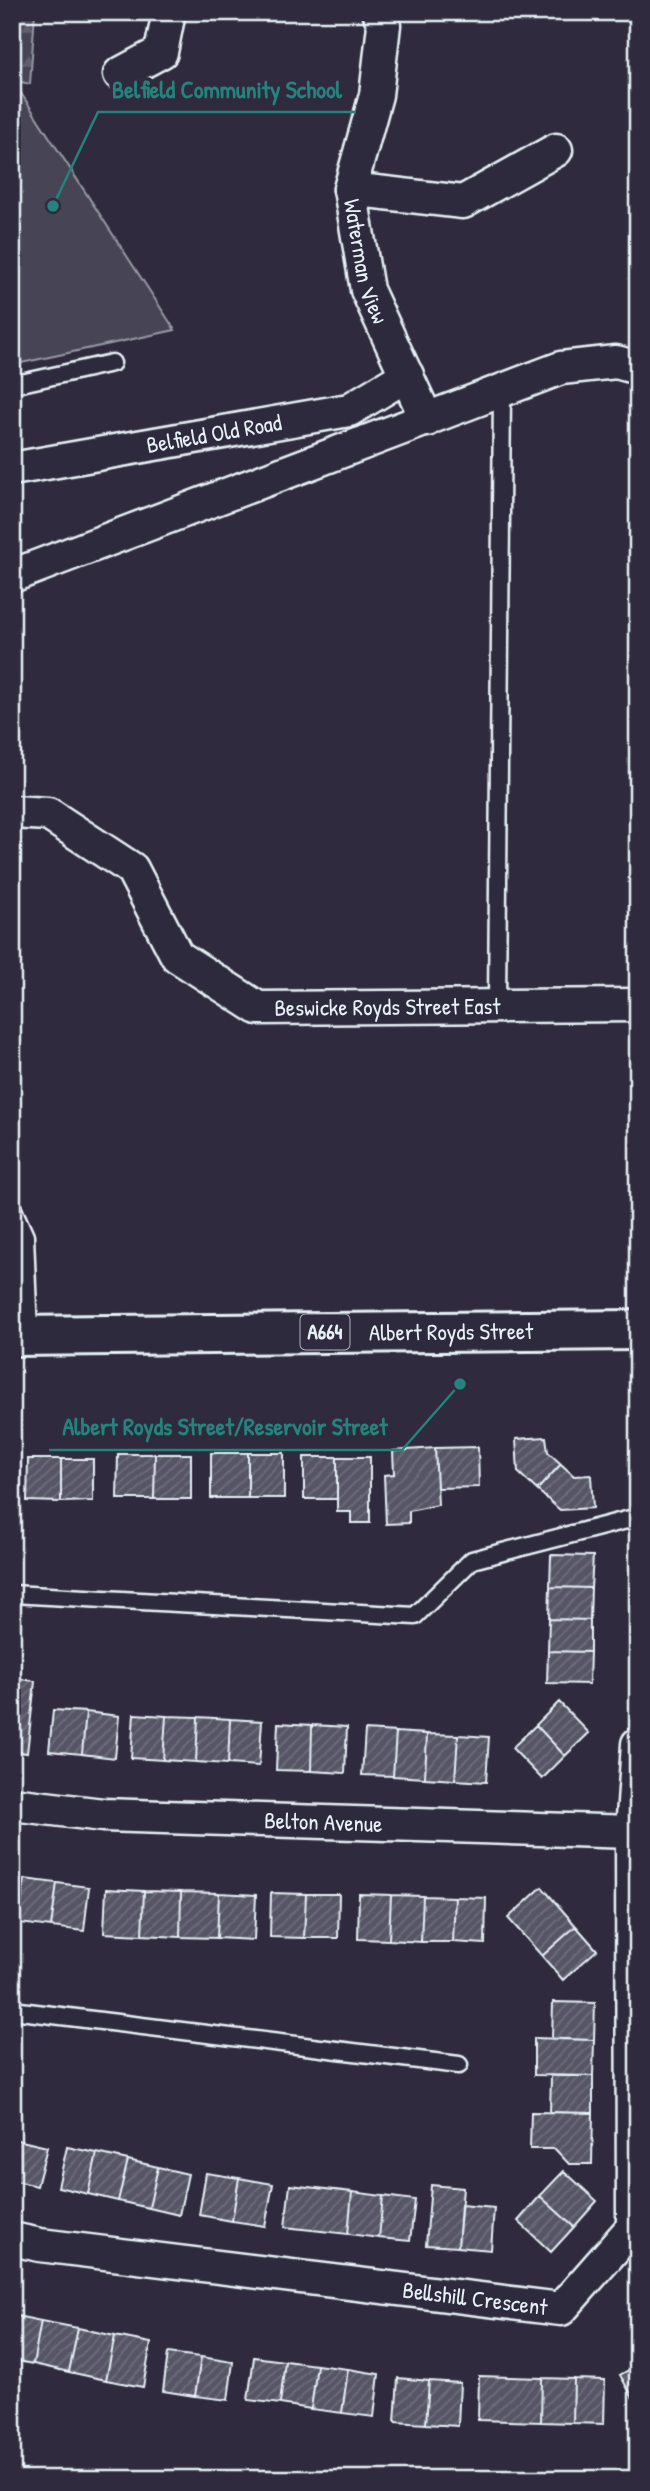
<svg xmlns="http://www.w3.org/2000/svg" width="650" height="2491" font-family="'Patrick Hand',sans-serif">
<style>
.grass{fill:#464455;stroke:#979aa6;stroke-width:2}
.forest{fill:url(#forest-firs);stroke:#979aa6;stroke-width:2}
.building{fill:url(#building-hatch);stroke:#e8f1f8;stroke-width:2}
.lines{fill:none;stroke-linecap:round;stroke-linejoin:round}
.service-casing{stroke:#e8f1f8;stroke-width:21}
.minor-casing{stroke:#e8f1f8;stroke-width:37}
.primary-casing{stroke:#e8f1f8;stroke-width:44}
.service{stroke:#2f2a3d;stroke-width:16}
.minor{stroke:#2f2a3d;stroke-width:32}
.primary{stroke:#2f2a3d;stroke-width:38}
.labels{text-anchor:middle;stroke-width:7;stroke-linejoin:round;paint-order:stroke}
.shield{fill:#2f2a3d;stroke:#b0b5c0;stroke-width:2}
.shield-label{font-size:21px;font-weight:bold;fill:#e8f1f8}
.street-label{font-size:23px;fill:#e8f1f8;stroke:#2f2a3d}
.leader{fill:none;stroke:#25827c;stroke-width:2.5}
.callout-dot{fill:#25827c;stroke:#2f2a3d;stroke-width:2.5}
.callout-label{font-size:24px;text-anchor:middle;font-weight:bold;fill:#25827c;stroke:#2f2a3d;stroke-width:7;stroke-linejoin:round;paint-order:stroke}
</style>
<defs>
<pattern id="forest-firs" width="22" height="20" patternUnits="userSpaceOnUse" patternTransform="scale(1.75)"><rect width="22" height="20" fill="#464455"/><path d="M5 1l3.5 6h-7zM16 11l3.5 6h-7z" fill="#615f6e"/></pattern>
<pattern id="building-hatch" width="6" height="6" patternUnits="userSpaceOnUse" patternTransform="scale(1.75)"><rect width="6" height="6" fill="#575565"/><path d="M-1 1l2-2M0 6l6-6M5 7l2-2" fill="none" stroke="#6f6e7c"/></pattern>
</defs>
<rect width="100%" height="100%" fill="#2f2a3d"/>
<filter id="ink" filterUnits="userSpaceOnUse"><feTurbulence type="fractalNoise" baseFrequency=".0143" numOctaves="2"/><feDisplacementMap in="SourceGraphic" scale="14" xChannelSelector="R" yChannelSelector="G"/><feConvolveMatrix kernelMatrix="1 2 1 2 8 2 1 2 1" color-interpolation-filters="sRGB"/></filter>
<g filter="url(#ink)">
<path class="grass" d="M12,80l1,1 162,249 -163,35z"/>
<path class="forest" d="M12,12h23l-5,72 -18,-4z"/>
<path class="building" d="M546,1437l2,15 13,12 -24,26 -19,-18 -2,-33z
M478,1447l1,40 -42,1 -2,-40z
M435,1448l3,57 -29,6v12l-23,1 -2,-49 10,-1 -1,-23z
M211,1453h37v45h-37z
M248,1453h36v45h-36z
M118,1454h37l-1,45h-37z
M155,1454h36v45h-37z
M304,1457h33v42h-33z
M337,1457h33v66h-19v-11h-14z
M28,1459h33v43l-34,-1z
M61,1459h32v42l-32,1z
M561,1464l13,12 17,-1 2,33 -33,2 -23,-20z
M551,1555l42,1 -2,32 -41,-1z
M550,1587l41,1 -1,32 -41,-1z
M549,1619l41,1v32l-42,-1z
M548,1651l42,1 -1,32 -42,-1z
M12,1678l23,3 -8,72 -15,-2z
M559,1702l30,31 -24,23 -29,-31z
M53,1710l33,2 -4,42 -33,-3z
M86,1712l33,4 -4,42 -33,-4z
M134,1714l32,2 -3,44 -32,-2z
M166,1716l32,1 -2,45 -33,-2z
M198,1717l32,2 -2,45 -32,-2z
M230,1719l32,2 -3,45 -31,-2z
M278,1723l34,2 -1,46 -35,-1z
M312,1725l35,2 -2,46 -34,-2z
M536,1725l29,31 -23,23 -30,-31z
M365,1730l31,2 -3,44 -31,-1z
M396,1732l31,2 -2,44 -32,-2z
M427,1734l31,1 -3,45 -30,-2z
M458,1735l31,2 -3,45 -31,-2z
M24,1879l33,4 -6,44 -32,-4z
M57,1883l32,4 -5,44 -33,-4z
M542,1887l34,39 -34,30 -34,-38z
M106,1889l38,2 -2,44 -38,-2z
M144,1891l37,1 -1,45 -38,-2z
M181,1892l38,1 -2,45 -37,-1z
M219,1893l37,2 -2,45 -37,-2z
M271,1893l35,1 -2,44 -34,-1z
M306,1894h33l-1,44h-34z
M359,1894l32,1 -2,45 -31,-1z
M391,1895l32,1 -2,46 -32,-2z
M423,1896l32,1 -2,45h-32z
M455,1897l31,1 -1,46 -32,-2z
M576,1926l21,24 -34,30 -21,-24z
M553,2002l42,1 -1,37 -42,-1z
M534,2038l60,2 -1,36 -59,-1z
M551,2076h42v37l-43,-1z
M531,2112l62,1 -1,51h-23l-14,-15h-25z
M12,2139l5,1 -5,20z
M17,2140l30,7 -10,39 -25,-6v-20z
M67,2147l30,6 -9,41 -30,-7z
M97,2153l31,7 -10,41 -30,-7z
M128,2160l30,7 -9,41 -31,-7z
M158,2167l30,7 -9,41 -30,-7z
M564,2171l33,30 -23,26 -34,-31z
M206,2173l33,5 -7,43 -33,-6z
M239,2178l34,6 -8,42 -33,-5z
M290,2185l62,7 -4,42 -63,-7z
M431,2185l32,3 -5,59 -32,-2z
M352,2192l31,4 -4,42 -31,-4z
M383,2196l32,4 -5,41 -31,-3z
M540,2196l34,31 -23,25 -33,-31z
M461,2205l33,3 -3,42 -33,-3z
M12,2315l29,6 -8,43 -21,-4z
M41,2321l37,7 -9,44 -36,-8z
M78,2328l37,8 -9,44 -37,-8z
M115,2336l36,7 -8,44 -37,-7z
M168,2353l33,4 -6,39 -32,-5z
M201,2357l32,5 -5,38 -33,-4z
M254,2357l31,4 -5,43 -32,-4z
M285,2361l32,4 -6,44 -31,-5z
M317,2365l31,4 -6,44 -31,-4z
M638,2365v42l-18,-32z
M348,2369l31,5 -5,43 -32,-4z
M479,2376l63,2 -1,44 -63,-2z
M398,2378l31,3 -3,43 -31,-2z
M542,2378l32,1 -1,44 -32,-1z
M574,2379l31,1 -1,44 -31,-1z
M429,2381l31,2 -2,43 -32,-2z"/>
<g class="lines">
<defs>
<path id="service" d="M12,385l100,-22
M497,1006l5,-615
M12,1207l13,29 4,99
M12,1594l403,22 57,-56 166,-43
M12,2010l447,55"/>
<g id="minor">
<path id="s1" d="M379,12l5,13 -8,70 -26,94 17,101 60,130"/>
<path d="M120,74l41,-22 8,-40"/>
<path d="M350,189l113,13 93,-52"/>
<path id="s2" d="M12,469l337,-59 58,-35"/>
<path d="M12,576l549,-208 55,-6 22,6"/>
<path id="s3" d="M12,812l36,2 84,55 45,87 81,52 380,-3"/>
<path id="s4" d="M12,1804l91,11 529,17"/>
<path id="s5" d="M12,2239l28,6 521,64 72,-82 -1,-395 6,-88"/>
</g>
<g id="primary">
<path id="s6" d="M12,1336l626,-6"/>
</g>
</defs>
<use href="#service" class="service-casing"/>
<use href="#minor" class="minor-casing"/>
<use href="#primary" class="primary-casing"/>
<use href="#service" class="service"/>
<use href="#minor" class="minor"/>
<use href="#primary" class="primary"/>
</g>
</g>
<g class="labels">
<rect class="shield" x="300.5" y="1314.5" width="49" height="35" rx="5"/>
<g class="shield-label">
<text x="325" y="1339">A664</text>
</g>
<g class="street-label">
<text dy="8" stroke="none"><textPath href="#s1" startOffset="256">Waterman View</textPath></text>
<text dy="8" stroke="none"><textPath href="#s2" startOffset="205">Belfield Old Road</textPath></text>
<text dy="8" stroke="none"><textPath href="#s3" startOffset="460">Beswicke Royds Street East</textPath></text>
<text dy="8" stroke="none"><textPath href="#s6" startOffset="439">Albert Royds Street</textPath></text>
<text dy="8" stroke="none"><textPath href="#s4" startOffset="312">Belton Avenue</textPath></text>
<text dy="8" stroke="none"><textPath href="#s5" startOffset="467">Bellshill Crescent</textPath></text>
</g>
</g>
<path class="leader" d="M53 206L98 112H356M460 1384L402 1450H49"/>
<g class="callout-dot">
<circle cx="53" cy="206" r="7"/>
<circle cx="460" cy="1384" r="7"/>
</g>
<g class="callout-label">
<text x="227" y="98">Belfield Community School</text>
<text x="225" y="1435">Albert Royds Street/Reservoir Street</text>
</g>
<rect width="650" height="2491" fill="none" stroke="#2f2a3d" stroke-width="42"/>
<rect x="21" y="21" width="608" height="2449" fill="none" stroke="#e8f1f8" stroke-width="2.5" filter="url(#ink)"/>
</svg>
